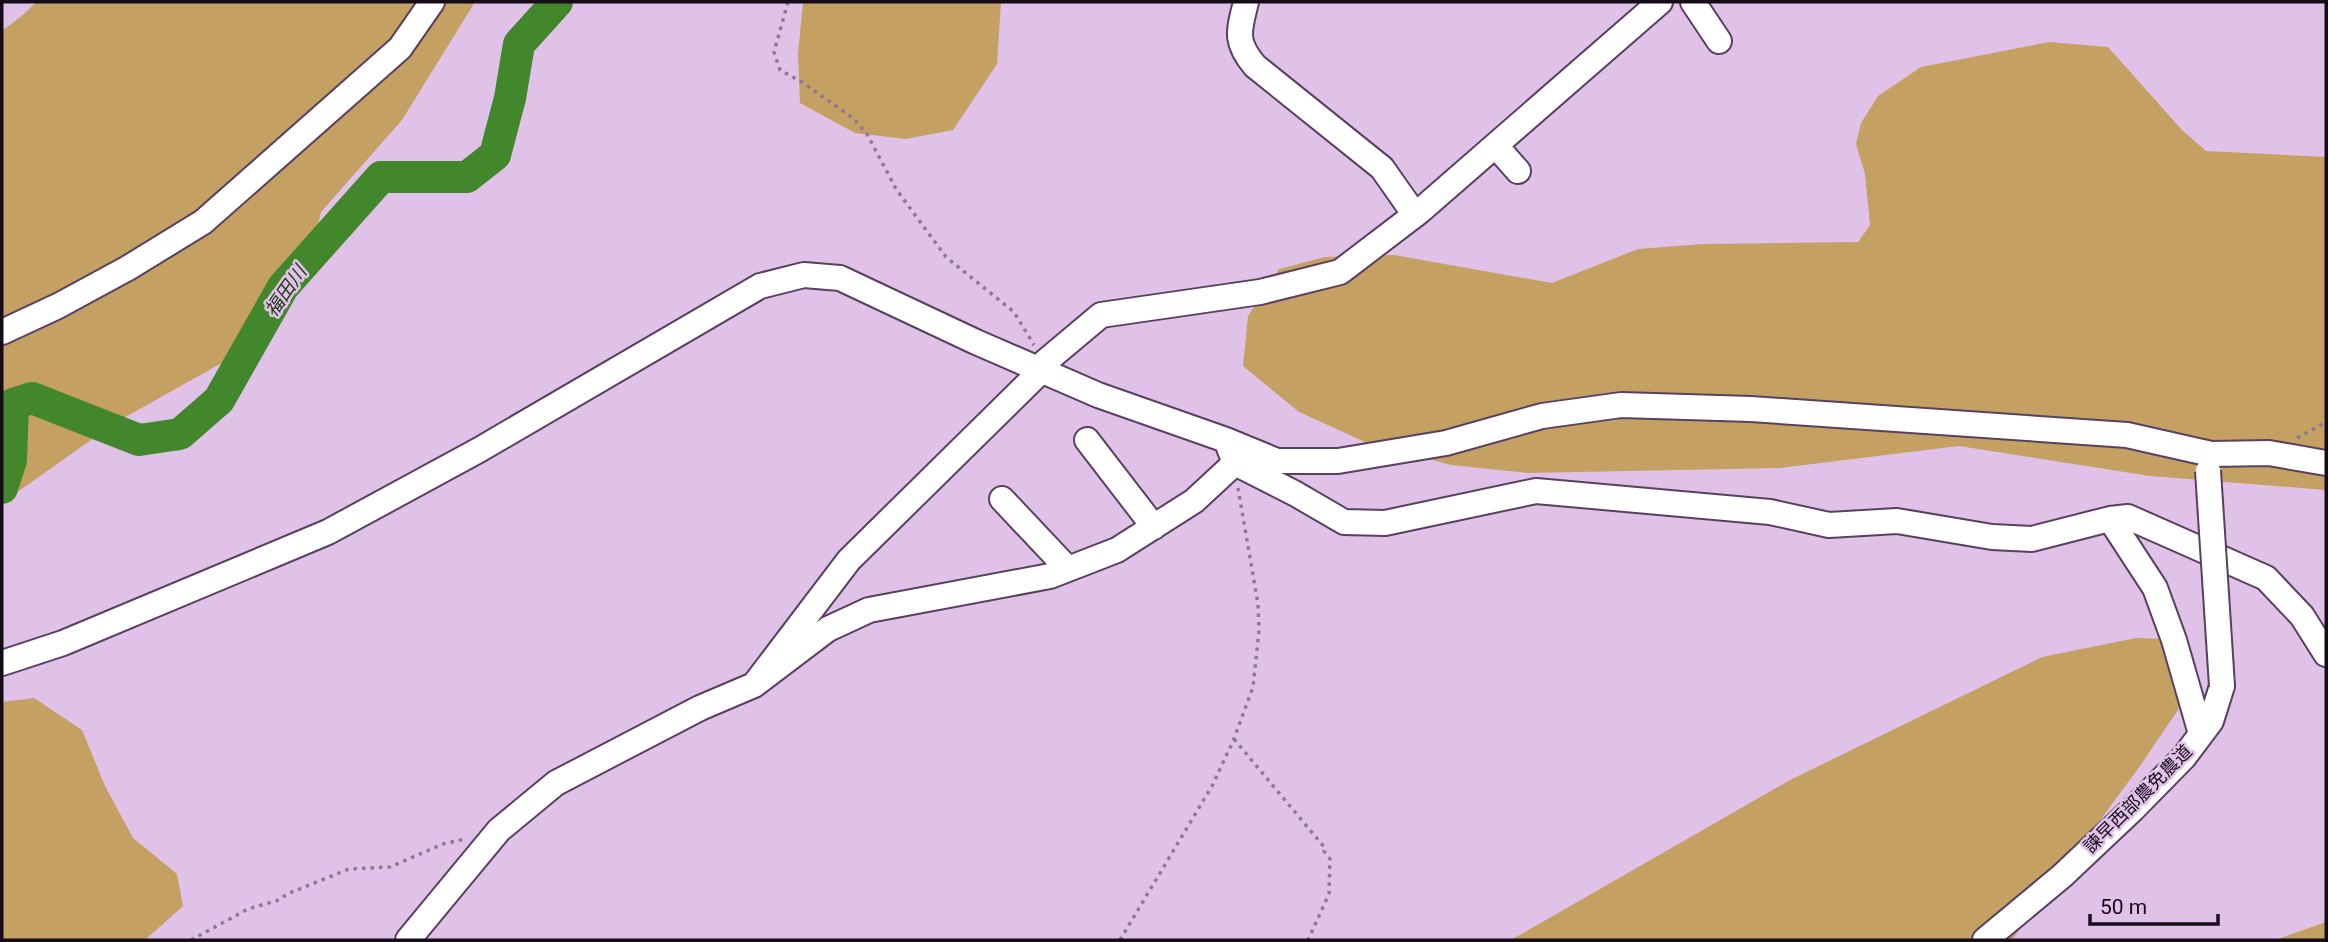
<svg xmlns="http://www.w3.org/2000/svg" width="2328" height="942" font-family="Roboto,'Noto Sans JP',sans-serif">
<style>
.green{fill:#c5a063}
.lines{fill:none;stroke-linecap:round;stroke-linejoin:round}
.river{stroke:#43872c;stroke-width:32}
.minor-casing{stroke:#594060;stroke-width:28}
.path{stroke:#8e7994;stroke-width:3.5;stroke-dasharray:3.5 5;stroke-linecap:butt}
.minor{stroke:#fff;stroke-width:24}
.minor-bridge-casing{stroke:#594060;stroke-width:28;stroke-linecap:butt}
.minor-bridge{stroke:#fff;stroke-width:24}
.labels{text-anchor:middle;stroke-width:5;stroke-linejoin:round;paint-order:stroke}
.street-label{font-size:18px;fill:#160c18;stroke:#e0c2e8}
.water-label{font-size:19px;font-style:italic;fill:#1e3915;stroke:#e0c2e8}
</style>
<rect width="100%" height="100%" fill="#e0c2e8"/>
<path class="green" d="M36,2h439l-73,118 -81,92 -13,57 -65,82 -128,72 -113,80v-472l22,-17z
M803,2h198l-4,62 -44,66 -47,9 -51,-6 -55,-30 -2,-49z
M2049,42l59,5 74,83 24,21 120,6v333l-176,-14 -191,-30 -179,22 -252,5 -77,-8 -86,-23 -66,-30 -56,-46 5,-50 31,-47 46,-12 69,-2 158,28 86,-34 65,-5 155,-2 12,-17 -5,-51 -9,-30 5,-21 17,-27 43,-29z
M2136,638l31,1 22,34 -11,37 -38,56 -128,174h-501l279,-160 252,-123z
M34,698l48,32 23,56 28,52 44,36 6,32 -38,34h-143v-238z
M2326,922v18h-52h1z"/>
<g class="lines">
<path class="river" d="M2,488l9,-28 2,-56 19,-6 107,42 41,-6 39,-34 64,-113 98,-110h86l28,-22 15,-57 9,-54 38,-42"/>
<defs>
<path id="minor" d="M1246,2c-7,29 -12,39 9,64l127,102 33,47
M1693,2l26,39
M1496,146l22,25
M2,332l56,-26 70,-38 75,-46 197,-174 32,-46
M1087,440l67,87
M1226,440l9,23 61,31 48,28 41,1 151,-32 234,21 59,13 68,-4 95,16 40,2 78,-20 18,-2 138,61 36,38 24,38
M1002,499l66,70
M2110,519l45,69 19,52 27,94
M2,663l61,-20 265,-111 151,-82 281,-164 44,-11 36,3 136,64 122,53 128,45 51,21h61l108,-18 96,-27 79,-11 130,4 376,26 84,19 58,-1 57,10
M754,685l95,-125 193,-190 3,-8 56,-47 159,-23 80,-20 80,-61 240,-209
M408,940l91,-110 57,-47 144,-75 54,-23 74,-56 41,-19 181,-34 67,-26 77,-49 41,-38
M1985,940l77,-64 71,-67 51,-52 27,-36 11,-35"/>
</defs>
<use href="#minor" class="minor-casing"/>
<path class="path" d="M788,2l-14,50 6,18 22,12 51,36 14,16 29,55 50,68 68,55 20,33
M2297,438l29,-16
M1234,739l91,109 -1,3 6,8 -1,35 -21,46
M191,940l57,-31 31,-9 8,-6 62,-25 41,-2 53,-23 22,-5
M1120,940l92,-154 22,-47 19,-52 6,-56 -1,-27 -20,-116"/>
<use href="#minor" class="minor"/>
<defs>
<path id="minor-bridge" d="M2208,471l14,215"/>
</defs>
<use href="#minor-bridge" class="minor-bridge-casing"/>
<use href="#minor-bridge" class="minor-bridge"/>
</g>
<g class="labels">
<g class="street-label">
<text transform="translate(2138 799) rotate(-45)" y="6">諫早西部農免農道</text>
</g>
<g class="water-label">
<text transform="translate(285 291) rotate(-55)" y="7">福田川</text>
</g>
</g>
<rect width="2328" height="942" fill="none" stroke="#160c18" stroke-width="7"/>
<path d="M2090 914v10h128v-10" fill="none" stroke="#160c18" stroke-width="3.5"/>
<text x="2100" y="914" font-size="21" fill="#160c18" stroke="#e0c2e8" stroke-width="5" paint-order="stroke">50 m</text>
</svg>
